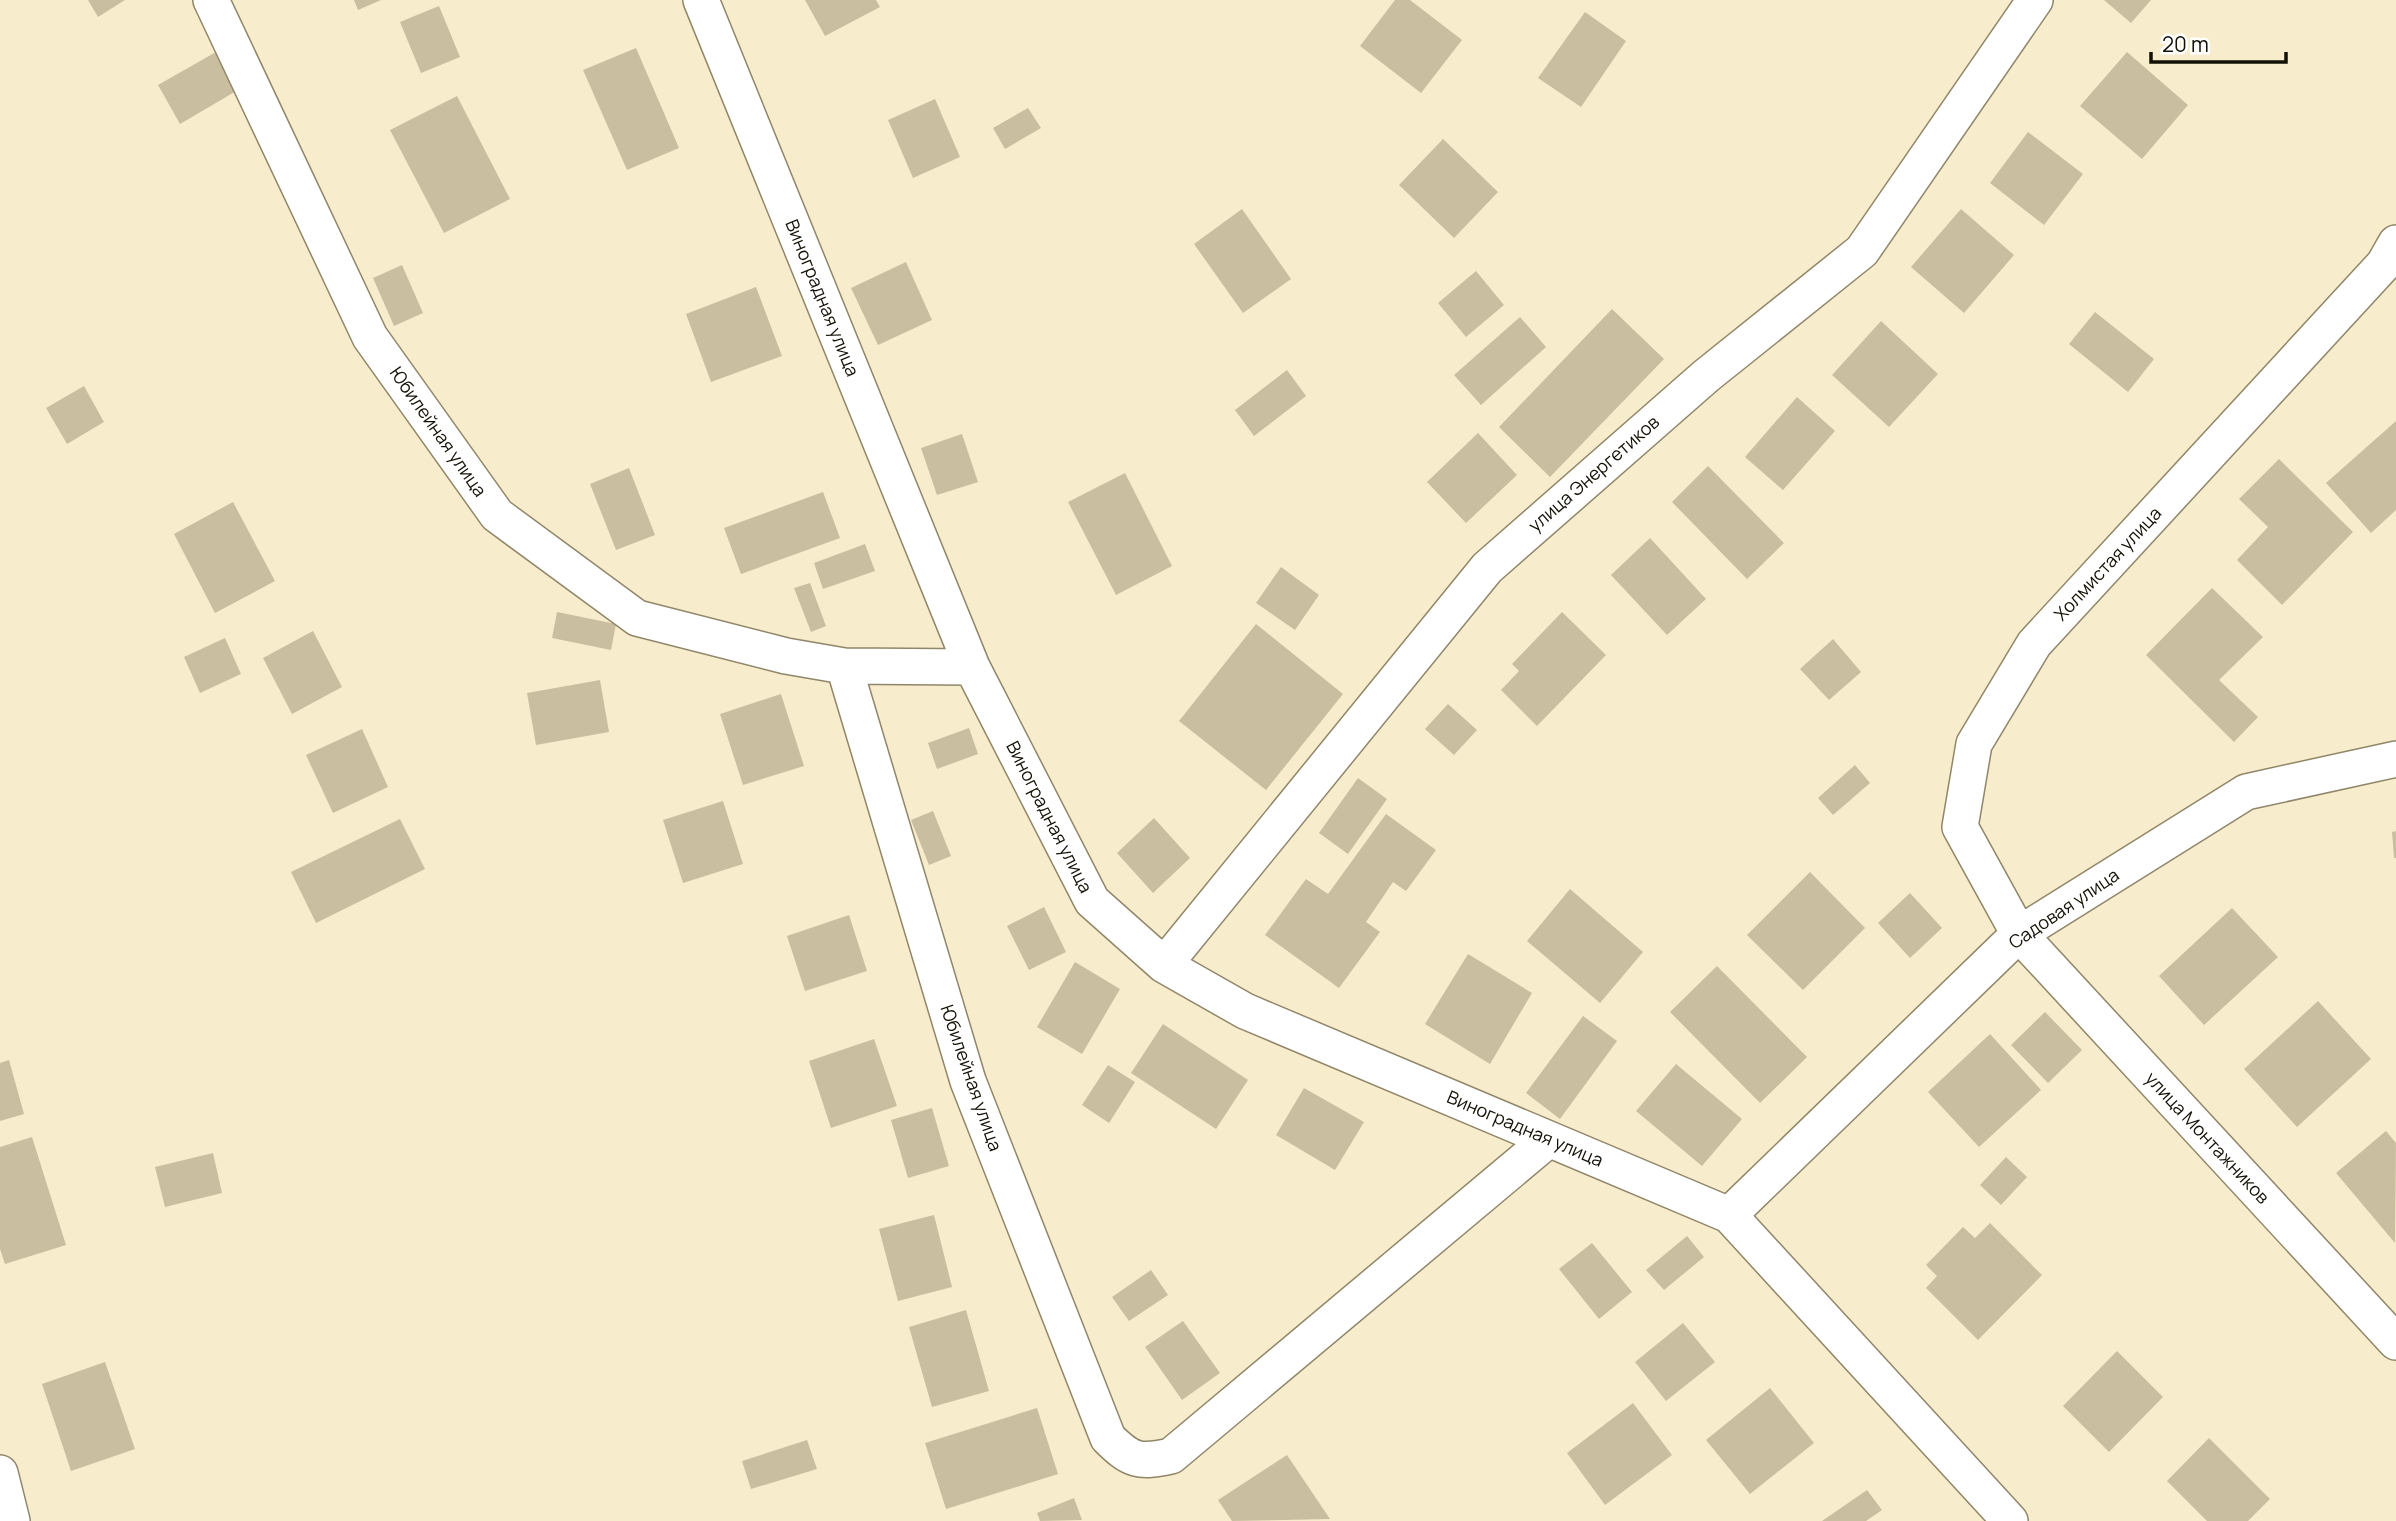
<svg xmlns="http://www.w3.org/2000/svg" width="2396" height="1521" font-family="Manrope,sans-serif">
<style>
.building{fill:#c9bfa0}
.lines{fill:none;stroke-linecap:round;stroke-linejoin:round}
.street-casing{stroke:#908669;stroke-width:38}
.street{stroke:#fff;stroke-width:35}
.labels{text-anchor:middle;stroke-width:7;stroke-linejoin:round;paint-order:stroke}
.street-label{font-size:18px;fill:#131005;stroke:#fff}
</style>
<rect width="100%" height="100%" fill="#f7eccc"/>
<path class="building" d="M88,0h37l-27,17z
M354,0h27l-23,10z
M805,0h71l4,7 -55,29z
M1395,0h15l52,40 -41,53 -61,-47z
M2104,0h47l-20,23z
M439,6l21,51 -39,16 -21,-51z
M1585,12l41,29 -45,66 -43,-29z
M636,48l43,100 -52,22 -44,-100z
M216,52l22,38 -58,34 -22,-39z
M2127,52l61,53 -46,54 -62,-53z
M457,96l53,103 -66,34 -54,-103z
M935,99l25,58 -47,21 -25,-58z
M1028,108l13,20 -36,21 -12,-21z
M2028,132l55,42 -39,51 -54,-42z
M1443,139l55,53 -44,46 -55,-53z
M1242,209l49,70 -48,34 -49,-69z
M1961,209l53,46 -50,58 -53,-46z
M906,262l26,58 -54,25 -27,-57z
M402,265l21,48 -29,13 -21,-48z
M1476,271l28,34 -38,32 -28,-34z
M756,287l26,69 -71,26 -25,-68z
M1612,309l52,50 -114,118 -51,-50z
M2095,312l59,47 -26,33 -59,-48z
M1520,317l26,30 -65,58 -27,-30z
M1881,321l57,53 -49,53 -57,-52z
M1287,370l19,26 -52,40 -19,-26z
M84,386l20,36 -37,22 -21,-36z
M1797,397l38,34 -52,59 -38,-33z
M2396,421v89l-25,23 -45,-50z
M1478,433l39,42 -51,48 -39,-41z
M962,434l16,48 -41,13 -16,-47z
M2279,459l74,73 -71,73 -45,-45 31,-33 -29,-28z
M1708,466l76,77 -37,36 -75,-77z
M629,468l26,67 -39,15 -26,-66z
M1125,473l47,93 -56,29 -48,-93z
M823,492l17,46 -99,36 -17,-46z
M233,502l42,79 -60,32 -41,-79z
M1650,538l56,61 -39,36 -56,-60z
M865,544l10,27 -52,18 -9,-26z
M1281,567l38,28 -24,35 -39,-27z
M810,583l16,43 -15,6 -17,-44z
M2212,588l51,49 -44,43 39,37 -24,25 -88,-87z
M557,612l59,12 -5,26 -59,-12z
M1562,612l44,43 -69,71 -36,-36 18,-19 -7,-7z
M1256,624l87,70 -77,96 -87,-69z
M313,631l29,56 -50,27 -29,-56z
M225,638l16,36 -41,19 -16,-36z
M1833,639l28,33 -32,28 -29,-31z
M600,680l9,52 -73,13 -9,-52z
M781,694l23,72 -61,19 -23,-71z
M1448,704l29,26 -23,25 -29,-26z
M969,728l9,26 -41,15 -9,-26z
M362,729l26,58 -55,26 -27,-58z
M1855,765l15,18 -37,32 -15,-17z
M1358,778l29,21 -39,55 -29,-21z
M723,801l20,63 -60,19 -20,-63z
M933,811l18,45 -22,9 -18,-45z
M1386,814l50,36 -30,41 -13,-9 -27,40 14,10 -41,56 -74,-53 41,-56 22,15z
M1154,818l36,40 -37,35 -36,-40z
M400,819l25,50 -109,54 -25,-51z
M2396,831v27h-2l-2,-26z
M1810,872l55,56 -62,62 -56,-55z
M1570,889l73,63 -43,51 -73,-62z
M1910,893l32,35 -32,30 -32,-35z
M1044,907l22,45 -37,18 -22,-44z
M2232,908l46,49 -74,68 -45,-49z
M849,915l18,56 -62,20 -18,-55z
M1468,954l64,39 -42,71 -65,-40z
M1075,962l45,27 -38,65 -45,-27z
M1717,966l90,91 -47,46 -90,-91z
M2318,1001l53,58 -74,68 -53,-58z
M2045,1012l37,38 -34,33 -37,-38z
M1583,1016l34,25 -57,78 -34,-26z
M1163,1024l85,56 -32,49 -85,-56z
M1990,1034l51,56 -62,57 -51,-55z
M874,1039l23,67 -66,22 -22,-67z
M9,1060l15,54 -24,7v-58z
M1676,1064l66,55 -40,47 -66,-55z
M1108,1065l27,17 -26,41 -27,-18z
M1304,1088l60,34 -29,48 -59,-35z
M932,1108l17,58 -41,12 -17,-58z
M2386,1131l10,12 -1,100 -59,-70z
M32,1137l34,108 -61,19 -5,-15v-102z
M213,1153l9,40 -57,14 -10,-40z
M2006,1157l21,20 -26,28 -21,-20z
M934,1215l18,72 -54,14 -19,-72z
M1990,1223l52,52 -64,65 -52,-52 11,-12 -11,-11 37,-38 12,11z
M1687,1236l17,21 -40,33 -18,-20z
M1592,1243l40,49 -33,27 -40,-50z
M1151,1270l17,25 -39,26 -17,-24z
M966,1310l23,81 -57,16 -23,-80z
M1183,1321l37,52 -38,27 -37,-53z
M1683,1323l32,39 -49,39 -31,-39z
M2117,1351l46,46 -54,55 -46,-46z
M105,1362l30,87 -64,22 -29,-87z
M1770,1388l44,55 -64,51 -44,-54z
M1633,1403l39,52 -67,50 -38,-52z
M1037,1408l21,66 -112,35 -21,-66z
M2209,1438l61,61 -22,22h-41l-40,-40z
M807,1440l10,29 -66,20 -9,-28z
M1287,1455l43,64 -98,2 -14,-21z
M1867,1490l15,20 -16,11h-44z
M1074,1498l8,22 -42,1 -3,-8z"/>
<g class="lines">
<defs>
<path id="street" d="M211,0l159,337 127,178 140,103 149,38 58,10 128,1
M701,0l271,667 120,234 72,64 81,46 484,204 281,306
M2396,243l-12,21 -350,380 -60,100 -14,83 59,107 377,408
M844,666l124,415 140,357c23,23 31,25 63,18l378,-317
M1164,965l323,-397 219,-192 156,-125 173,-251
M1729,1215l290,-281 227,-142 150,-33
M0,1473l12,48"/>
</defs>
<use href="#street" class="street-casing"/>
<use href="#street" class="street"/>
</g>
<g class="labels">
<g class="street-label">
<text transform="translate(822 298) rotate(68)" y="6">Виноградная улица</text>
<text transform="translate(438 432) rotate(55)" y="6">Юбилейная улица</text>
<text transform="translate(1594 474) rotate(-41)" y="6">улица Энергетиков</text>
<text transform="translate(2108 564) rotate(-47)" y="6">Холмистая улица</text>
<text transform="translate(1049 817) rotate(63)" y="6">Виноградная улица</text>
<text transform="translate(2064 909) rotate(-34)" y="6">Садовая улица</text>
<text transform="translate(971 1078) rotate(71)" y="6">Юбилейная улица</text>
<text transform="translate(1525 1129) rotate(23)" y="6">Виноградная улица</text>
<text transform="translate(2207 1138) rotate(47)" y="6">улица Монтажников</text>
</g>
</g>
<path d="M2151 52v10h135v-10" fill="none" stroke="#131005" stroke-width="3.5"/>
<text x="2162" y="52" font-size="21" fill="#131005" stroke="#ffffff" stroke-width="5" paint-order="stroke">20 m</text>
</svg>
